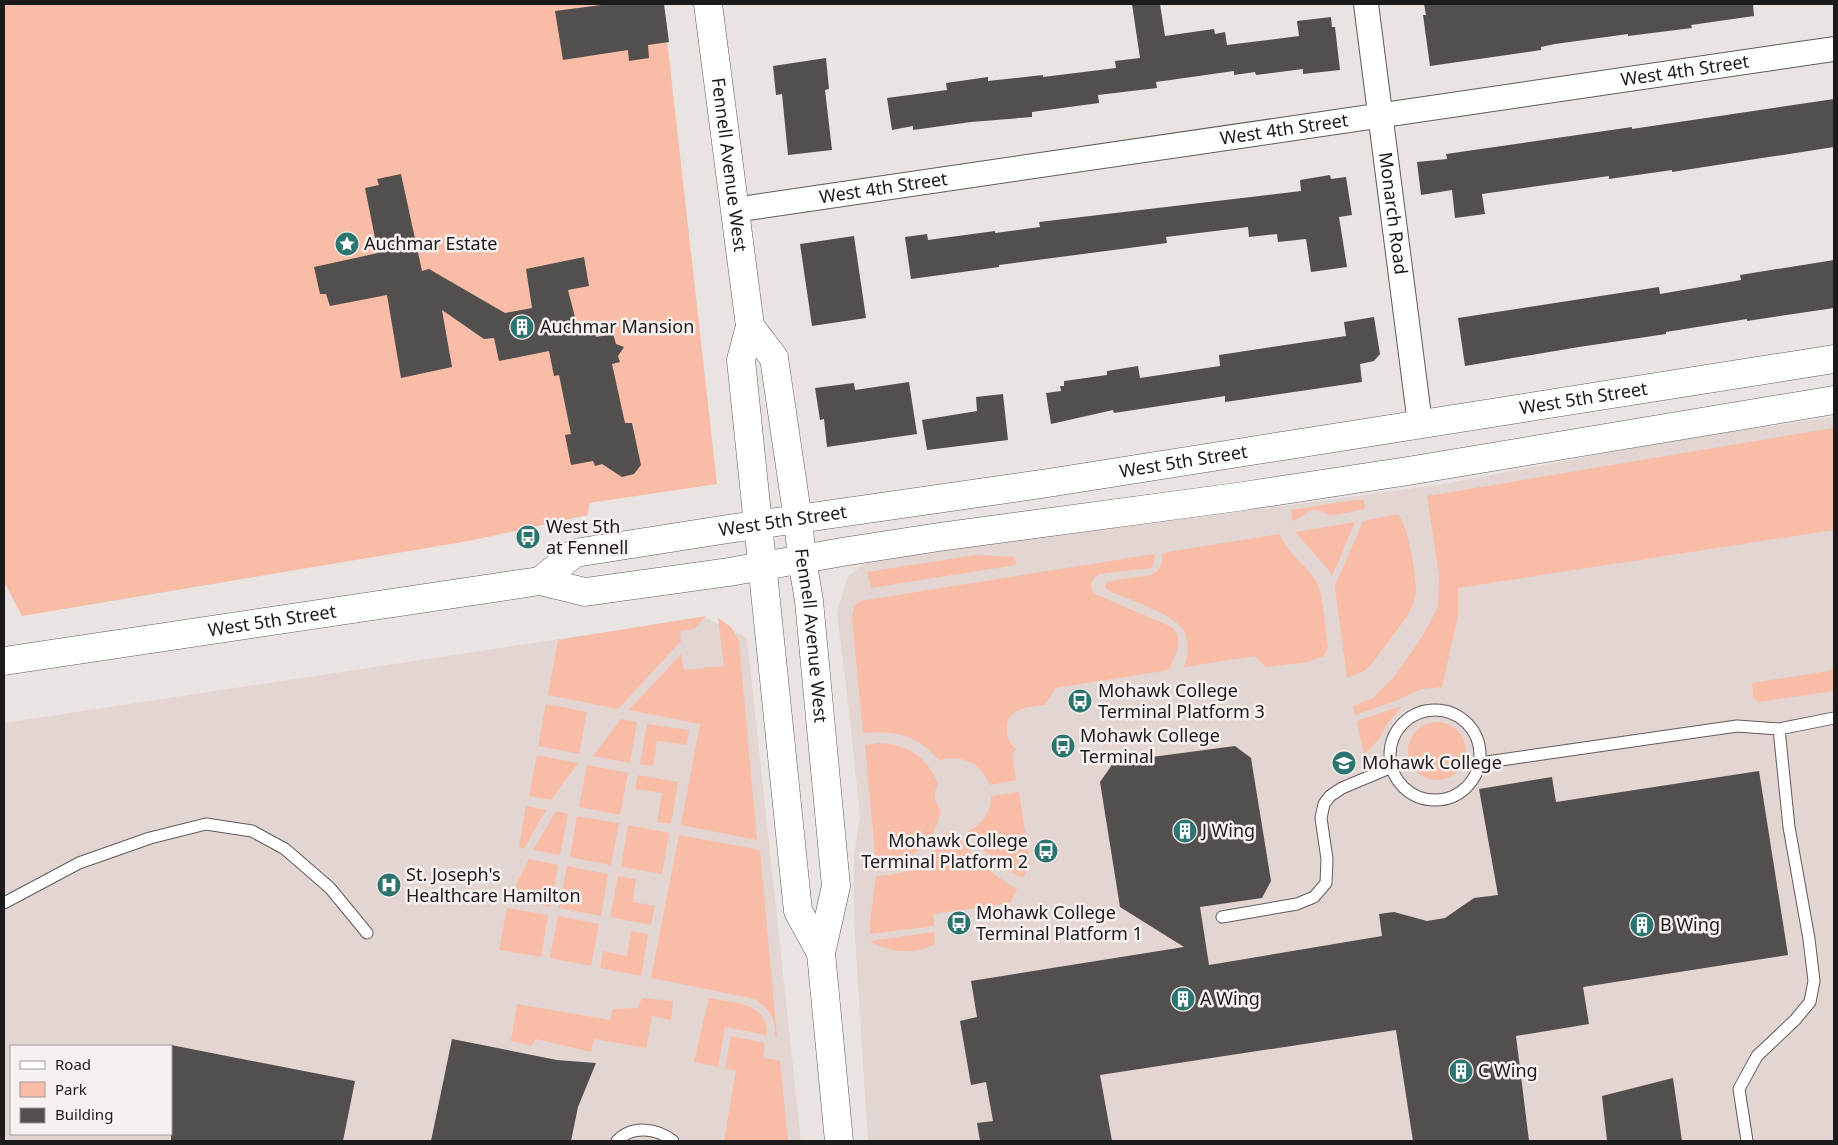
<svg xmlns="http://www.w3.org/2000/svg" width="1838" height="1145" font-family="'Noto Sans',sans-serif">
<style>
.built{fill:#e3d5d1;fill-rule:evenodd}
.green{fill:#f9bca7}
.building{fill:#534f4e}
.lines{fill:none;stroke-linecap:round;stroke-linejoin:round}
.service-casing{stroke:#605b5a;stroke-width:13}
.minor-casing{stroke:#605b5a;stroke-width:26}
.secondary-casing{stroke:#605b5a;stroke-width:29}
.service{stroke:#fff;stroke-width:11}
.minor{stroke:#fff;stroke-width:24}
.secondary{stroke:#fff;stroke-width:28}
.labels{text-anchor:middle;stroke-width:5;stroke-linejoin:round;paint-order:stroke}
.street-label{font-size:18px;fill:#1c1a1a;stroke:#f6f1ef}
.poi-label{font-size:18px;fill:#1c1a1a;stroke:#f6f1ef;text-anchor:start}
</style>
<rect width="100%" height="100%" fill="#e9e4e2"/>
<path class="built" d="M1834,417v724h-966l-14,-220v-65l6,-40 -11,-105 -12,-98 11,-37 20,-15 30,-7 334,-41 212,-29 226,-43z
M704,617l43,21 54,503h-797v-418zM11,1046h160v88h-160z"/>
<path class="green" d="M4,4h659l54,480 -128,19 -1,12 -119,26 -447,75 -18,-34z
M1834,428v102l-376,58v28l-16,71 -21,2 -26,12 -40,14 -2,-9 20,-8 21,-21 28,-40 16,-30 1,-32 -12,-79z
M1354,500h10l1,9c-8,1 -29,7 -36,6 -6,-2 -9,-6 -16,-5 -9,1 -10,9 -21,11l-1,-11z
M1398,514c10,11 18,60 18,75 0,9 -4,18 -8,26l-37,50 -7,6 -17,7 -12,-92 28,-65z
M1355,522l-23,54 -5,-8 -32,-36z
M1280,534c7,20 26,30 36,47 8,14 9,49 12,66l-4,9 -16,6 -42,5 -11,-11 -71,11c5,-11 6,-31 -4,-41 -11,-13 -54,-28 -71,-35l-4,-4 2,-5 3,-1 40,-6c11,-4 13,-12 12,-22z
M1154,554l1,5 -3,9 -53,6c-8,5 -11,12 -4,20l77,33c13,13 3,29 -3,43l-113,18 -11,17c-17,2 -40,3 -38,26 0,8 4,13 9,18l-4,5 4,26 -26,5c-9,-22 -28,-31 -51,-25 -22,-25 -43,-30 -76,-27l-11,-115 2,-11 6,-6z
M976,555l39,2 1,8 -145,23 -4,-16z
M706,616l-12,13 -14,2 1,10 -63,68 -70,-14 10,-55z
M718,618l13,9 8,14 18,199 -76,-15 19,-101 -71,-14 52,-56 3,16 40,-4z
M1834,670v21l-76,11 -5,-5 -1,-14z
M546,704l41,8 -8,42 -41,-8z
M1402,706l-14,17 -9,16 -15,16 -7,-32 2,-3z
M621,719l16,3 -7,41 -37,-7z
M1408 751a29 29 0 1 1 58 0a29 29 0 1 1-58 0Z
M647,724l42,6 -2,15 -30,-4 -4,25 -13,-2z
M879,743c30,2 47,13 59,41 -5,10 -4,17 3,26 -7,35 -29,53 -65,55l-11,-120z
M537,755l41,8 -27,37 -22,-4z
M587,765l41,8 -8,42 -41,-8z
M638,775l40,7 -7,42 -14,-2 5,-29 -27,-4z
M1019,792l11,72 -7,14c-23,-10 -40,-28 -55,-47 15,-7 23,-19 23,-35z
M526,806l20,4 -22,39 -5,-2z
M556,811l12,3 -8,41 -27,-5z
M577,816l42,7 -8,42 -41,-8z
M628,825l41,8 -7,41 -41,-7z
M946,833l10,1c17,22 36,42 61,55l-7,14 -77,11 1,12 -64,8v-12l6,-46c34,-1 54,-13 70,-43z
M679,835l81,15 17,187h-2c2,-17 -6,-29 -20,-38l-104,-21z
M529,859l29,6 -7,42 -42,-8z
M567,866l41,8 -7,42 -42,-8z
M618,876l18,3 -3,23 22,4 -4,19 -41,-8z
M507,908l41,7 -7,42 -42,-7z
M558,916l41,8 -8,42 -41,-8z
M631,931l17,3 -7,42 -41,-8 3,-17 24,5z
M934,932l1,12c-19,11 -47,9 -65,-3z
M642,998l31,3 -2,19 -19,-4 -6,32 -52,-9 -3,13 -55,-13 -5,7 -20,-5 6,-37 93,16 3,-11 25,-1z
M709,998c25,5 59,4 58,37l-42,-8 -7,40 -24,-5z
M731,1036l34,7 -2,15 17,3 8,80h-64l12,-71 -11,-1z"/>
<path class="building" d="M609,4h55l5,38 -21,3 1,13 -20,3 -1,-11 -65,10 -8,-49z
M1132,4h28l5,32 49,-7 1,5 10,-2 2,13 72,-9 -2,-15 34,-4 1,10h3l5,43 -37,4v-5l-47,6 -1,-3 -21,3v-4l-78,11 1,6 -59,7 1,8 -67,9v5l-61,5 -58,8v-4l-21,4 -5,-32 60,-8 -1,-7 42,-6v4l55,-6v2l73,-9 -1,-7 25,-3z
M1424,4h329l1,12 -63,9 1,3 -64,8v-2l-73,10 -14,3v3l-111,16 -7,-51h3z
M826,58l3,31 -4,1 7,60 -44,5 -6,-61 -6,1 -3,-29z
M1834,99v48l-162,25v-2l-63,9v-3l-127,18 3,20 -30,4 -3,-28 -31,5 -4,-33 30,-3 -1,-5 186,-27v2z
M401,174l21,97 7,-2 76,44 27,-5 -6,-39 58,-12 5,29 -21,4 10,39 16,-4 2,12 17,-3 3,10 8,3 -6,9 2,6 -8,2 13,59h7l9,42 -7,9 -12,3 -20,-13 -7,2 -2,-5 -22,4 -6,-30 6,-1 -12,-59 -5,1 -5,-25 -50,10 -5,-23 -10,1 -42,-29 10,57 -51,11 -14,-83 -57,11 -4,-12h-6l-6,-27 64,-14 -13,-65 14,-3 -2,-6z
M1330,175l1,4 15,-2 6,38 -13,2 8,50 -36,5 -5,-33 -28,3 -1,-8 -28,3 -1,-10 -82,10 1,6 -168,22v2l-88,12 -6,-42 22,-3 1,6 67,-9v2l45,-6 -1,-5 262,-31 -1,-11z
M854,236l12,82 -54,8 -12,-82z
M1834,260v48l-87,13v-2l-81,13v2l-87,13 -114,19 -7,-48 201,-31 1,7 81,-14 -1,-5z
M1374,317l6,37 -6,7 -14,3 2,18 -137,20v-6l-111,17 -1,-3 -62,14 -5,-31 15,-2 -1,-5h4v-5l43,-6v-4l31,-5 2,12 80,-12 -1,-11 127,-19 -2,-14z
M909,382l8,52 -90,13 -3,-28 -4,1 -5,-32 39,-5 1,7z
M1003,394l5,46 -81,10 -5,-30 55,-9 -1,-14z
M1235,746l16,12 20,123 -9,17 -62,9 9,58 173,-29 -3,-22 15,-2 33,9 18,-3 29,-20 24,-3 -19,-106 73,-12 4,25 203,-31 29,184 -205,32 6,37 -73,12 13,105h-116l-17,-111 -296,45 12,66h-132l-3,-18 16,-2 -7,-39 -15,3 -11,-64 17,-4 -6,-36 213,-34 -64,-40 -20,-125 14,-20z
M452,1039l105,21 39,3 -18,44 -7,34h-140z
M171,1045l184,36 -12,60h-172z
M1673,1078l9,63h-75l-5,-45z"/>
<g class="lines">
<defs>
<path id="service" d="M1390 755a45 45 0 1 1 90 0a45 45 0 1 1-90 0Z
M1480,763l257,-37 42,3 55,-11
M4,903l75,-40 71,-25 56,-14 46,7 33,18 45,39 37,45
M1222,917l75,-13 17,-7 12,-14 1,-24 -6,-41 3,-14 6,-8 12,-8 50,-21
M617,1141c15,-16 40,-13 56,0
M1747,1141l-8,-52 18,-33 38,-36 15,-18 4,-21 -5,-42 -20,-112 -10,-98"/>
<g id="minor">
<path id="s1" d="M1366,4l54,420"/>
<path id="s2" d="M734,210l1100,-161"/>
</g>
<g id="secondary">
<path id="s3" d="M708,4l42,322 -9,34 57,551 23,42"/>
<path id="s4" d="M750,326l24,32 24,162 4,39 7,42 27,285 -15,67 18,188"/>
<path id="s5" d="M540,581l35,-28 153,-24 320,-46 786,-124"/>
<path id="s6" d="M4,661l536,-80 45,11 144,-20 113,-20 97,-15 298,-40 171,-26 426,-71"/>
</g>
</defs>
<use href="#service" class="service-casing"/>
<use href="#minor" class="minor-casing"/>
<use href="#secondary" class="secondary-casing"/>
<use href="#service" class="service"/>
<use href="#minor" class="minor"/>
<use href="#secondary" class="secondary"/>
</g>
<defs>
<symbol id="sight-disc" viewBox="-11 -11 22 22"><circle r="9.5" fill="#2b7470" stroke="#f6f1ef"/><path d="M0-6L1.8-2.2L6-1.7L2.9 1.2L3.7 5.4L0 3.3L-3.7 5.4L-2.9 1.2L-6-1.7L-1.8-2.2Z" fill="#fff"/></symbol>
<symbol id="building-disc" viewBox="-11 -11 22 22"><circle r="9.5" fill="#2b7470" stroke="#f6f1ef"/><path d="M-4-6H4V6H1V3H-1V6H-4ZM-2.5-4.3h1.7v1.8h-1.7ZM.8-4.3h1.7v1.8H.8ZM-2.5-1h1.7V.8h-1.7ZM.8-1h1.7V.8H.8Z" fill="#fff"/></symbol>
<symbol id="bus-disc" viewBox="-11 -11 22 22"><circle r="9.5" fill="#2b7470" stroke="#f6f1ef"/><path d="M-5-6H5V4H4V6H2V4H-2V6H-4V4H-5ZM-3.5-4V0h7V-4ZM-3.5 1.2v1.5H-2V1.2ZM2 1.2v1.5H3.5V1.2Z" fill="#fff"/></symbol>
<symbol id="university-disc" viewBox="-11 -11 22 22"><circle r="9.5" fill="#2b7470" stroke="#f6f1ef"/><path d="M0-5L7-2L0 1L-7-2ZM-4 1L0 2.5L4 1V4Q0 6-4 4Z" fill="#fff"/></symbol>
<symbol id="hospital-disc" viewBox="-11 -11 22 22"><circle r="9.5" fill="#2b7470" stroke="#f6f1ef"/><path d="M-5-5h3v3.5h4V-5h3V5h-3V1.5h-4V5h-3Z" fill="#fff"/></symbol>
</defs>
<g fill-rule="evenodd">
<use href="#sight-disc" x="333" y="230" width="28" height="28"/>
<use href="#building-disc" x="508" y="313" width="28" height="28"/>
<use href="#bus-disc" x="514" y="523" width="28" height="28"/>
<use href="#bus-disc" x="1066" y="687" width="28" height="28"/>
<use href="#bus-disc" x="1049" y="732" width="28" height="28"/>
<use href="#university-disc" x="1330" y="749" width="28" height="28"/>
<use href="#building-disc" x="1171" y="817" width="28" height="28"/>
<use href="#bus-disc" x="1032" y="837" width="28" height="28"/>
<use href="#hospital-disc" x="375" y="871" width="28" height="28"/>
<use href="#bus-disc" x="945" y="909" width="28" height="28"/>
<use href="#building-disc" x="1628" y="911" width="28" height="28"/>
<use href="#building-disc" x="1169" y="985" width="28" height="28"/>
<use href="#building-disc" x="1447" y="1057" width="28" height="28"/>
</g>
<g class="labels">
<g class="street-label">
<text dy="6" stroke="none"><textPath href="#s2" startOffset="961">West 4th Street</textPath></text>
<text dy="6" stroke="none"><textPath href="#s2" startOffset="556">West 4th Street</textPath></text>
<text dy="6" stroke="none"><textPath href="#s3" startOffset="162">Fennell Avenue West</textPath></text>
<text dy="6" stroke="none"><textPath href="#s2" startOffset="151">West 4th Street</textPath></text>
<text dy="6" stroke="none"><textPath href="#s1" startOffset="211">Monarch Road</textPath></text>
<text dy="6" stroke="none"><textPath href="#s5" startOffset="1065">West 5th Street</textPath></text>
<text dy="6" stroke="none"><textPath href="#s5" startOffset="660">West 5th Street</textPath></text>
<text dy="6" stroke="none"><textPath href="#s5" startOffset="255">West 5th Street</textPath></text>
<text dy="6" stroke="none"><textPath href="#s6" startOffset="271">West 5th Street</textPath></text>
<text dy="6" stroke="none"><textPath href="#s4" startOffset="320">Fennell Avenue West</textPath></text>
</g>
<g class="poi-label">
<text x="364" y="250">Auchmar Estate</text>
<text x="540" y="333">Auchmar Mansion</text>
<text x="546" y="533">West 5th<tspan x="546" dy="21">at Fennell</tspan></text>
<text x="1098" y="697">Mohawk College<tspan x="1098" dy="21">Terminal Platform 3</tspan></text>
<text x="1080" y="742">Mohawk College<tspan x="1080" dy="21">Terminal</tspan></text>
<text x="1362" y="769">Mohawk College</text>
<text x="1202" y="837">J Wing</text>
<text x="1028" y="847" text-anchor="end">Mohawk College<tspan x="1028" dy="21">Terminal Platform 2</tspan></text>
<text x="406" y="881">St. Joseph's<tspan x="406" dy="21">Healthcare Hamilton</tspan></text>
<text x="976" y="919">Mohawk College<tspan x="976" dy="21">Terminal Platform 1</tspan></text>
<text x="1660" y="931">B Wing</text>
<text x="1200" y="1005">A Wing</text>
<text x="1478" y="1077">C Wing</text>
</g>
</g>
<rect width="1838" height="1145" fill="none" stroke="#1c1a1a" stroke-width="10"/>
<rect x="10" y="1045" width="162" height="90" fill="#f6f1ef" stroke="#9f9b9a"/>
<rect x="20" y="1061" width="25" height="8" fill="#ffffff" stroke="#9f9b9a"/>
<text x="55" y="1070" font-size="15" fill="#1c1a1a">Road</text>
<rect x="20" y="1082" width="25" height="15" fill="#f9bca7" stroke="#9f9b9a"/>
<text x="55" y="1095" font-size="15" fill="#1c1a1a">Park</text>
<rect x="20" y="1108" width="25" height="15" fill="#534f4e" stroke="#9f9b9a"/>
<text x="55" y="1120" font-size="15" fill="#1c1a1a">Building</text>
</svg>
